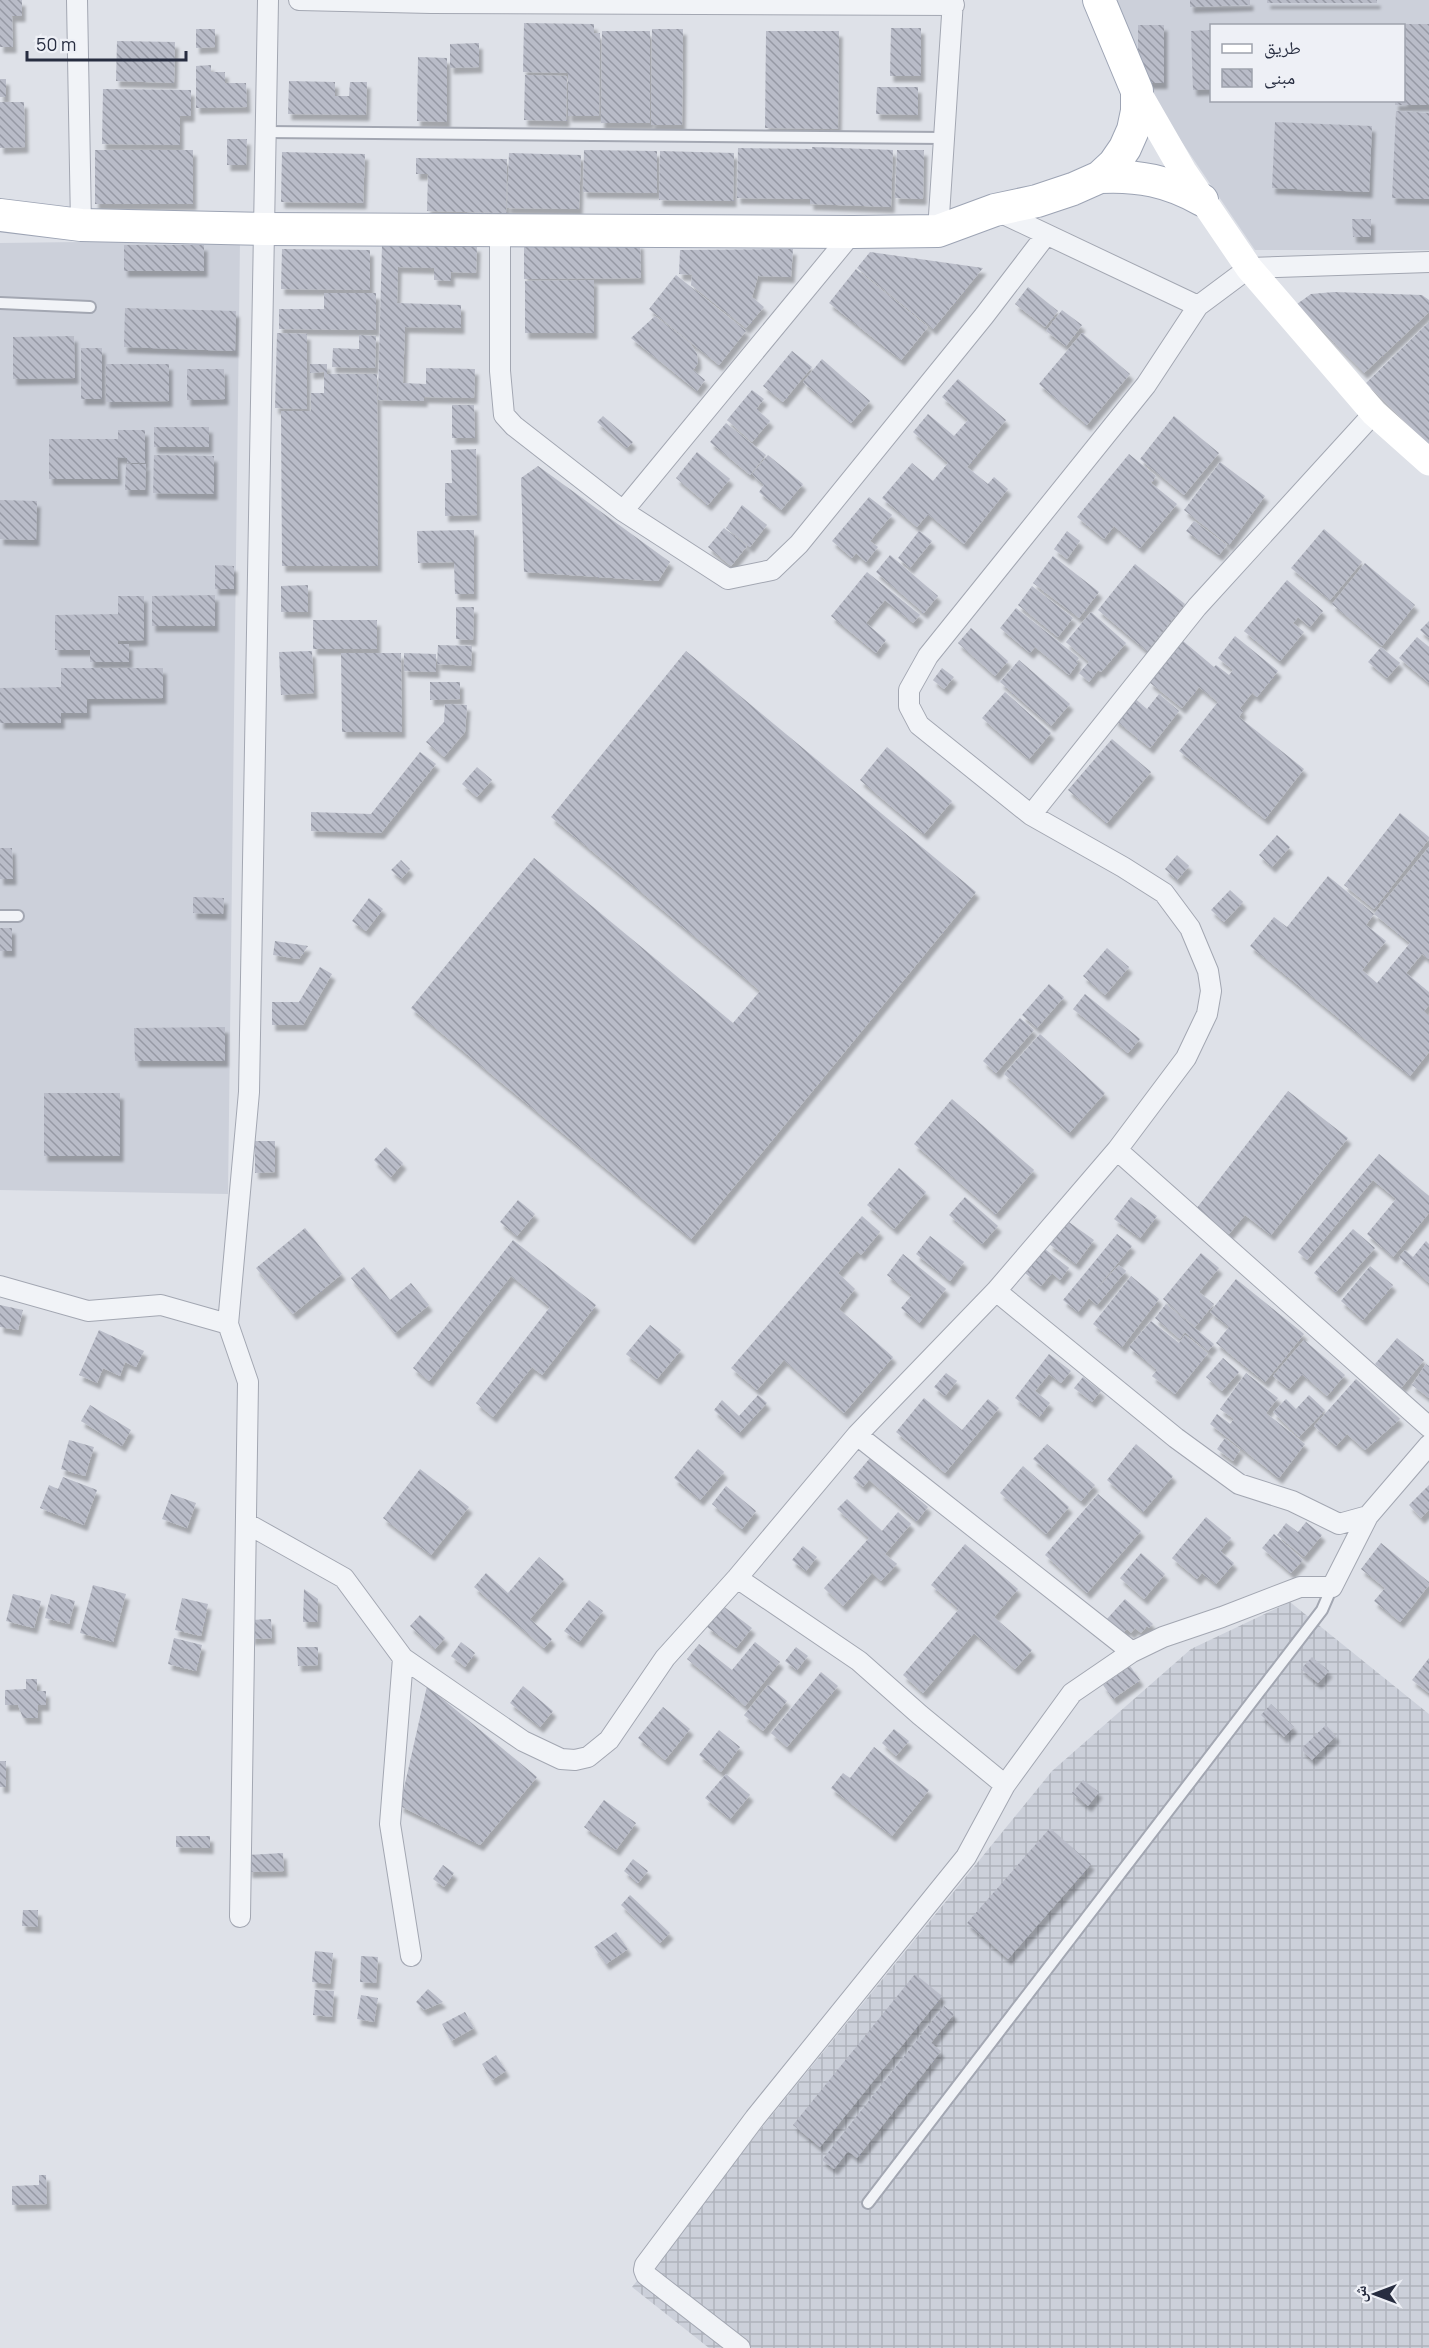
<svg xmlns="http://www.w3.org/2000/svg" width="1429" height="2348" font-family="Manrope,'Noto Naskh Arabic',sans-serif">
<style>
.built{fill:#ccd0da;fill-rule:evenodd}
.industrial{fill:url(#industrial-grid)}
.building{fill:url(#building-back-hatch);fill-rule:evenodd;filter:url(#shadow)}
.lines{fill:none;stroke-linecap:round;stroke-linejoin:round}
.lane-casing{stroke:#a3a7b2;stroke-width:14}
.street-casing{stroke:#a3a7b2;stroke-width:22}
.primary-casing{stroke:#9da4b4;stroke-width:34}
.lane{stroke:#f1f3f7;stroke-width:10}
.street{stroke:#f1f3f7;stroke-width:20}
.secondary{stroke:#fff;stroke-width:27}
.primary{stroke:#fff;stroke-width:32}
</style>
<defs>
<pattern id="industrial-grid" width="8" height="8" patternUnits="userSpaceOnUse" patternTransform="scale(1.5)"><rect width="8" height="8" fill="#ccd0da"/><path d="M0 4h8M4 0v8" fill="none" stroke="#afb3bc"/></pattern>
<pattern id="building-back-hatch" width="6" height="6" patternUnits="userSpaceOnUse" patternTransform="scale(1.5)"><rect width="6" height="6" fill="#b9bcc8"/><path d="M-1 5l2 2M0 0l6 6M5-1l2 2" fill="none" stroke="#9699a4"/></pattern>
<filter id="shadow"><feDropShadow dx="3.5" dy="6" stdDeviation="1.5" flood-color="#0004"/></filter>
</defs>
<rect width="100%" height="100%" fill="#dee1e8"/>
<path class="built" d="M1107,0h322v250h-174l-116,-171zM1212,26h192v74h-192z
M240,240l-12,954 -228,-4v-947z"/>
<path class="industrial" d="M1290,1602l139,112v634h-720l-77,-61 420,-516 139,-122z"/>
<path class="building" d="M0,0h22v16h-10l1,31h-13z
M1190,0h60v5l-60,2z
M1267,0h110v3h-110z
M524,23l70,1v9h6l-1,83h-31v-43l-45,-1z
M1404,24h25v81h-34v-5h9z
M1138,25h26v58h-18v-13h-8z
M891,28h30v48h-31z
M196,29h19v18l-19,1z
M652,29h31l-1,96h-31z
M1212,30v59l-19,1 -2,-59z
M602,31h48v92h-49z
M766,31h73l-1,98 -73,-1z
M117,41l58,1 -1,41 -58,-2z
M479,43v24l-29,1v-24z
M418,57l29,1v64l-30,-1z
M211,65v7h14v11h21l1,24 -51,1v-42z
M525,75l42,1 -1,45 -42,-1z
M0,79h6v18h-6z
M289,81l46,1v14h14l1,-14h17l-1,33 -78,-1z
M877,87h41v28l-42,-1z
M103,89l88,1v26h-11v29l-78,-1z
M0,102h24l1,45 -25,1z
M1396,111l33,2v86l-37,-1z
M1275,122l97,4 -3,66 -97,-4z
M227,139h20l-1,26h-19z
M812,147l81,3 -2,57 -81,-3v-5l-73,-1 1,-50 74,1z
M95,150h98v54h-98z
M584,150l73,1v42l-74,-1z
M897,150h27l-1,49 -28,-1z
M660,151l74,2 -1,48 -74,-1z
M282,152l83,2 -2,49 -82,-1z
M509,153l72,2 -2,54 -72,-1z
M416,158l91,1 -1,54 -79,-2 1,-37h-12z
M1352,219h19v18h-18z
M524,243h116l1,35 -117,1z
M382,244l95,2 -1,27 -25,-1v9l-17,-1v-12l-36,-1 -1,36 64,2v23l-56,-1 -2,56 23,1v-16l49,1 -1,29 -50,-1v4l-46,-1z
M124,245h80v26h-80z
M282,249l88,1v40l-89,-1z
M793,249l-2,28 -33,-1 -6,21 12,10 -18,21 -55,-43 1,-10 -13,-1 1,-24z
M870,252l113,16 -50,61 -76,-61z
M856,269l72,58 -27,33 -72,-57z
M676,275l70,56 -27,34 -70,-56z
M594,280v53h-69v-52z
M1028,287l30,24 -13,16 -30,-23z
M1334,292l88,3 7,5v12l-65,61 -67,-69 14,-10z
M324,293h52v37l-97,-1v-20h45z
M125,308l111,3 -1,40 -111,-4z
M1062,310l20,15 -16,21 -20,-15z
M655,316l35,27 7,11 1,9 -5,7 12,10 -8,11 -66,-53z
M1429,322v124l-63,-63z
M277,333l30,1v75l-32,-1z
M1082,333l48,41 -43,51 -48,-41z
M359,335l17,1 -1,32 -43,-1 1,-19 26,1z
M74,336l1,42 -62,1v-42z
M81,348h21v51h-21z
M792,351l20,16 -29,35 -20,-16z
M822,359l48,42 -19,22 -48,-41z
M106,364h63v37l-63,1z
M310,364h17v10h50l1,192h-96l-1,-155h30v-18h13v-21l-14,1z
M187,369h37l1,30 -38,1z
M958,379l48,41 -39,47 21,17 6,-7 14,12 -44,55 -36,-30 -11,13 -35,-29 30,-35 21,18 15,-18 -35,-31 15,-18 26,22 14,-16 -26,-23z
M752,390l12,9 -8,10 14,12 -18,21 -25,-22z
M452,405h22l1,33h-23z
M603,416l30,26 -6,6 -30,-26z
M1174,416l45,37 -35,42 -44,-36z
M726,423l40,32 -16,20 -40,-33z
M154,427h55v20h-55z
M118,430h27v33h-18v-5l-10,-1 1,22h-69v-40h69z
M476,449l1,66 -32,1v-33h7l-1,-33z
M697,452l33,27 -22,26 -32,-27z
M1129,454l27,22 -5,7 26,21 -37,44 -26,-22 -10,13 -27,-22z
M154,455l60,1v38l-61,-1z
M768,455l35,29 -22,26 -22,-18 5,-7 -12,-11z
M1220,462l45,34 -36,49 -45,-35z
M126,464h20l-1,26h-20z
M538,466l132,96 -12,19 -134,-9 -3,-94z
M869,497l23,18 -22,26 8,6 -12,15 -10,-9 -4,5 -20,-17z
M0,500l37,1 -1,39 -36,-1z
M742,505l25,20 -17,22 -24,-19z
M1194,521l33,24 -8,10 -33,-24z
M724,528l23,18 -16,20 -23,-19z
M1324,529l38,33 -32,38 -39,-32z
M474,530v64h-19l-1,-32 -36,1 -1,-32z
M919,531l13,10 -22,27 -12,-10z
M1067,531l13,10 -13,18 -13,-10z
M890,555l48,41 -14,17 -48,-41z
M1053,556l46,36 -20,26 -46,-35z
M1365,563l50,42 -33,41 -50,-42z
M1135,564l50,40 -38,47 -49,-41z
M215,565l19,1v23h-19z
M867,572l53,43 -7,8 -28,-23 -19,23 20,17 -10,13 -45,-37z
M1287,580l36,31 -13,16 -12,-10 -5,6 11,9 -24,29 -36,-30z
M308,585v27h-27v-26z
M1032,586l41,32 -15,19 -40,-32z
M215,595v31h-63v-30z
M118,596h26v44l-26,1v3h11v18h-39v-12h-35v-35l63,-1z
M456,607h18l-1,33 -17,-1z
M1016,608l63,50 -3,4 2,1 -9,12 -34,-28 -5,6 -30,-25z
M1091,612l35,31 -25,29 -3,-2 -9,12 -10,-9 10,-11 -23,-20z
M313,620h64v29h-64z
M1429,621v17l-9,-8z
M971,628l37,33 -13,15 -37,-33z
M1235,636l43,35 -21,26 -5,-4 -12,15 3,3 -4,6 65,52 -39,50 -86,-68 39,-49 -19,-15 -17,21 -33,-26 34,-41 31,26 2,-2 13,10 4,-5 -15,-12z
M1417,637l12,10v36l-30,-25z
M438,645l34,1 -1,20 -34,-2z
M1381,647l19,16 -13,15 -19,-16z
M312,651l2,42 -33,2 -2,-43z
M686,651l290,241 -285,347 -280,-231 123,-150 199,165 27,-32 -209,-174z
M341,653h60l1,79h-60z
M404,653l32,1v18l-32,-1z
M1019,660l51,44 -19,22 -51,-44z
M61,668h102v30l-76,1v14h-26v10h-61v-35l61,-1z
M942,668l12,9 -10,12 -11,-9z
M430,682h30v17l-30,1z
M1005,692l46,41 -22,26 -47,-41z
M1159,694l20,17 -29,37 -36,-29 18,-23 15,13z
M445,704l22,1 -2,27 -21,25 -18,-15 18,-20z
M1112,739l39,33 -44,51 -39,-33z
M887,747l65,54 -28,33 -64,-54z
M420,752l16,12 -55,69 -70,-2v-19l60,2z
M477,767l15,13 -15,17 -15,-13z
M1400,813l29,24v2l-55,70 -30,-24z
M1277,835l13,12 -18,20 -13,-12z
M1429,847v112l-7,-5 -16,19 23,19v13l-5,6 5,5v36l-19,24 -160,-130 24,-29 13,10 41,-51 46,38zM1374,914l36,29 -33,40 -15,-13 24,-29 -20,-16z
M0,848h12l1,31h-13z
M1177,855l12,11 -12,14 -12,-11z
M401,860l9,9 -9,10 -10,-9z
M1230,890l13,12 -19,20 -13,-12z
M193,897l31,1 -1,16 -30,-1z
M369,898l14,11 -17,22 -14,-10z
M0,928h12v23h-12z
M275,941l33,5 -9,13 -26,-4z
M1107,948l22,19 -24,28 -22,-19z
M320,967l12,7 -29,51h-31v-23h27z
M1049,984l15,13 -27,31 -15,-13z
M1085,994l55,45 -12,14 -55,-44z
M1020,1018l14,12 -38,43 -13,-12z
M225,1027v34h-90l-1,-33z
M1040,1034l65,59 -36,40 -65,-59z
M1288,1091l60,47 -77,97 -26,-20 -16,19 -33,-25z
M44,1093h76v63h-76z
M952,1099l82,71 -38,44 -82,-70z
M255,1141h20v31l-20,1z
M386,1147l17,16 -12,14 -17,-17z
M1379,1154l50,42v17l-36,44 -26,-23 29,-35 -23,-19 -66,80 -9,-8z
M899,1168l27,24 -32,37 -27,-24z
M965,1197l33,29 -16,18 -33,-29z
M1131,1197l26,19 -17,22 -26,-19z
M518,1200l17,14 -18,22 -17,-14z
M862,1216l18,16 -19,23 -4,-4 -19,22 17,16 -16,20 54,48 -49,56 -60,-53 -27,30 -26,-22z
M1066,1220l28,20 -18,24 -27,-20z
M305,1228l37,46 -49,40 -37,-46z
M1353,1229l22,19 -39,44 -22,-19z
M1117,1234l15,12 -41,49 28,-30 7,6 -29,34 -8,-7 -11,14 -15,-12z
M930,1236l34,26 -14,19 -34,-27z
M513,1240l83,65 -54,70 -10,-8 -39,50 -17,-14 74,-96 -39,-31 -82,105 -16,-13z
M1426,1241l3,3v39l-30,-26 6,-7 8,7z
M1045,1249l24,19 -9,12 -8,-7 -11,13 -16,-13z
M1201,1253l18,15 -20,24 15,12 -19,23 -32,-28z
M903,1254l43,35 -27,34 -18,-15 11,-13 -25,-20z
M1370,1266l23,19 -30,35 -22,-19z
M364,1267l26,33 21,-17 18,22 -34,28 -44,-55z
M1131,1276l28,23 -37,48 -29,-23z
M1236,1279l68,55 -39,48 -49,-39 13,-16 -19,-15z
M1166,1304l48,40 -6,7 -23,-19 -5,7 -25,-21z
M0,1305l23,5 -5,20 -18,-3z
M1151,1321l28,22 6,-8 23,18 -33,41 -23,-18 5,-6 -28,-23z
M650,1325l31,25 -24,29 -31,-25z
M99,1330l45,21 -8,16 -11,-5 -5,14 -17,-8 -6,15 -18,-8z
M1397,1338l27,22 -22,27 -27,-23z
M1304,1340l41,35 -18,21 -25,-22 -13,15 -16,-13z
M1049,1354l22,17 -10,12 -12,-9 -14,17 15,12 -11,14 -24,-19z
M1223,1358l16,14 -17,19 -16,-14z
M1426,1364l3,2v32l-17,-13z
M946,1373l11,8 -12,15 -11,-9z
M1246,1373l32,25 -12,15 39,31 -26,34 -69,-54 7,-10 13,10 4,-5 -14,-10z
M1083,1377l18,14 -9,11 -18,-14z
M1356,1379l44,40 -35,31 -18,-16 -11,12 -22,-20z
M758,1395l9,8 -28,30 -25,-23 8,-10 17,16z
M1309,1395l16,15 -26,27 -26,-25 13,-13 10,10z
M924,1398l38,32 26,-31 11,9 -54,65 -49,-41z
M90,1405l41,25 -9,16 -41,-25z
M1225,1438l15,12 -7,11 -16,-12z
M69,1440l25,7 -9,29 -24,-7z
M1047,1444l48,41 -14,16 -48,-42z
M1136,1444l37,32 -30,36 -36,-32z
M698,1449l26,23 -24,28 -26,-22z
M870,1458l58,49 -11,14 -48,-41 -6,7 -10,-9z
M1023,1466l46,41 -23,27 -46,-41z
M420,1469l49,38 -38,48 -48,-37z
M63,1477l34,13 -13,35 -44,-17 9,-23 9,4z
M1429,1485v25l-8,8 -12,-13z
M726,1486l30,25 -14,18 -30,-25z
M171,1494l25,9 -9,25 -25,-9z
M1098,1494l43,37 -54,62 -42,-38z
M847,1499l35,32 16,-19 13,12 -26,30 12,10 -16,17 -9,-8 -29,33 -19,-18 45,-50 -32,-29z
M1206,1517l25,21 -11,13 14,12 -18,21 -14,-11 -5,6 -25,-21z
M1306,1522l16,13 -18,22 -27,-22 9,-12 12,9z
M1274,1534l29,26 -12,13 -29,-25z
M1381,1543l48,39v3l-29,37 -26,-21 11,-13 -24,-19z
M965,1544l53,45 -24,28 38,33 -17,19 -41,-36 -51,60 -20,-18 56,-66 -28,-24z
M803,1546l14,11 -11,14 -14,-11z
M1141,1553l24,21 -21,25 -24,-21z
M539,1557l25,22 -34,40 22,20 -8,9 -70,-61 12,-14 22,20z
M93,1585l33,9 -13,48 -33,-9z
M304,1589l14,10 -1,23h-14z
M13,1594l28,7 -7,27 -28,-7z
M51,1594l24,7 -6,23 -24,-6z
M182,1598l26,6 -7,32 -26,-6z
M1125,1599l28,25 -4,4 -2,-2 -6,7 -6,-5 -4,5 -4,-4 -5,5 -16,-14z
M589,1600l14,11 -24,31 -15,-11z
M723,1606l29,22 -16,20 -29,-21z
M420,1615l25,23 -10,11 -25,-23z
M271,1619l1,19 -21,1v-19z
M174,1638l28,7 -6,26 -28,-7z
M461,1642l14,11 -10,14 -14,-11z
M755,1642l25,20 -35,44 -58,-47 12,-15 33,26z
M297,1647h21v18l-20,1z
M796,1647l12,9 -11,14 -12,-9z
M1312,1657l17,14 -11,12 -17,-14z
M1429,1658v35l-17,-13z
M1130,1666l10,14 -27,19 -10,-14z
M821,1672l17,14 -51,61 -16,-14z
M26,1679h11v12h9v14h-8v13h-15l-5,-13h-13v-15l21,-1z
M768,1685l19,16 -24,30 -19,-16z
M427,1686l110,91 -57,68 -80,-39z
M523,1686l30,25 -13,16 -30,-24z
M1271,1704l23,23 -10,10 -23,-22z
M663,1707l27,22 -25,31 -27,-22z
M1326,1725l10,11 -24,24 -11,-11z
M894,1729l15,12 -13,15 -14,-13z
M719,1730l21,17 -19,25 -22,-17z
M874,1747l55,43 -37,46 -61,-48 12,-15 7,5z
M0,1761h6v26h-6z
M726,1774l24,21 -20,24 -25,-21z
M1083,1780l16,12 -11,14 -16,-13z
M604,1800l32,23 -20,27 -32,-23z
M1050,1828l41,36 -83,95 -41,-36z
M176,1836h34v12l-34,-1z
M283,1853l1,18 -35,1 -1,-17z
M633,1859l15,12 -10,12 -14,-12z
M443,1865l11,8 -10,14 -11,-8z
M630,1895l40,38 -10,10 -39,-38z
M23,1910h15v17l-16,-1z
M616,1932l12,17 -22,15 -12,-17z
M315,1951l18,2 -3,31 -18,-2z
M361,1956l17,1 -2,26 -16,-1z
M915,1974l27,22 -122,151 -27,-22z
M428,1989l15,13 -19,8 -8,-8z
M315,1990l19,1 -2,26 -19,-2z
M361,1995l17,3 -4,24 -17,-3z
M944,2006l10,8 -23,29 10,8 -84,107 -9,-7 -14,18 -12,-9z
M465,2012l9,16 -23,13 -9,-17z
M496,2055l10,16 -14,9 -10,-16z
M39,2175h7l1,29 -35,1v-19l27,-1z"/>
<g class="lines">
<defs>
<path id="lane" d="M267,132l677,6
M0,303l90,4
M0,916h18
M868,2203l454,-593 10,-23"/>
<path id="street" d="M77,0l4,225
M299,0l132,3 523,2
M995,210l203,96
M500,229v142l4,44 10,11 109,85 105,68 44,-9 27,-26 185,-228 62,-81
M938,231l15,-231
M623,511l230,-279
M1031,815l166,-208 177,-194
M1117,1150l312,277
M0,1286l88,25 73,-6 67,19
M996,1291l180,147 63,46 53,17 47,23 29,-8
M857,1435l275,217
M246,1523l98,55 59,80 120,83 38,18 14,1 13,-3 21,-17 56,-82 72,-80 120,-143 139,-144 121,-141 69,-92 21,-44 4,-23 -3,-20 -18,-43 -26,-35 -41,-26 -92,-52 -112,-90 -10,-19v-16l19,-34 218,-271 52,-79 51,-38 180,-6
M737,1578l122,83 61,54 85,70
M403,1658l-13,166 21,132
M240,1917l8,-535 -20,-58 21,-232 19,-1092
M740,2348l-94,-73 -2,-5 1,-5 110,-147 211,-261 39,-72 67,-92 60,-41 31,-15 59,-20 78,-30h32l36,-71 61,-71"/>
<path id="primary" d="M1100,177c38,-2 69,4 102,23
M0,215l81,10 184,4 588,3 85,-1 57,-21 42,-9 36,-12 27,-12 14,-13 11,-16 8,-18 4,-19v-20l-38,-91"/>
</defs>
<use href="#lane" class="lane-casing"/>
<use href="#street" class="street-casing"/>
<use href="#primary" class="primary-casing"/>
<use href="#lane" class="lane"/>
<use href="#street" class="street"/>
<path class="secondary" d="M1137,91l46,80 66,97 125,145 55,49"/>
<use href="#primary" class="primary"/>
</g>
<rect x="1210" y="24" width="195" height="78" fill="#eef0f6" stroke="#9ea2ad" stroke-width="1.5"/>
<rect x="1222" y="44" width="30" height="9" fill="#ffffff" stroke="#9ea2ad" stroke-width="1.5"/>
<text x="1264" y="54" font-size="18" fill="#272d40">طريق</text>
<rect x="1222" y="69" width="30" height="18" fill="url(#building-back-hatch)" stroke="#9ea2ad" stroke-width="1.5"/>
<text x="1264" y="84" font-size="18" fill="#272d40">مبنى</text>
<g transform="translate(1375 2294) rotate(270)" stroke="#eef0f6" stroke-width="4.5" paint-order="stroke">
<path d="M0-4.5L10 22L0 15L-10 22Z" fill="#272d40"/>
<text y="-9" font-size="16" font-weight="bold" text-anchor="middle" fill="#272d40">ش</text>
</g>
<path d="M27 51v9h159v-9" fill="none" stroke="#272d40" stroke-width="3"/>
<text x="36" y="51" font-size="18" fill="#272d40" stroke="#eef0f6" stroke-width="4.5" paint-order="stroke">50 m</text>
</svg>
